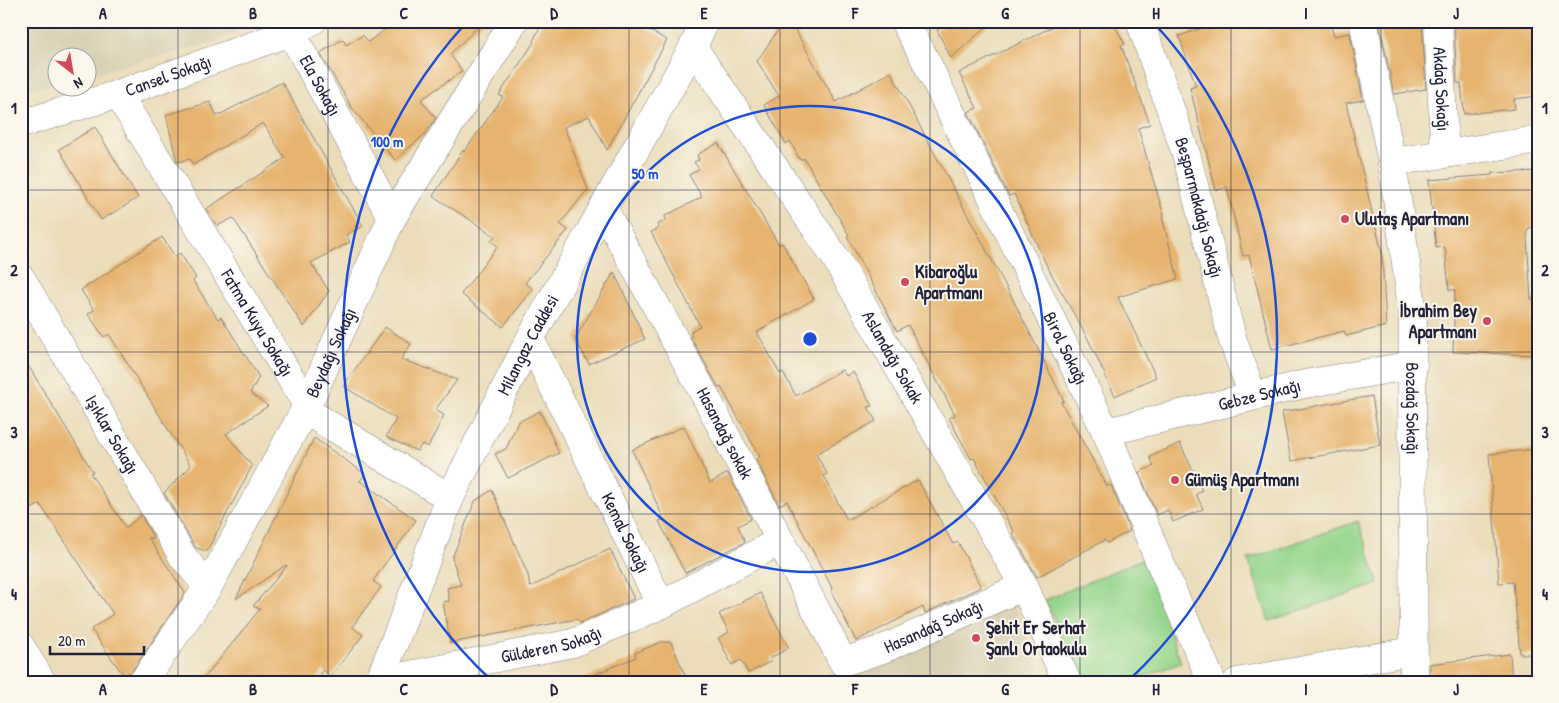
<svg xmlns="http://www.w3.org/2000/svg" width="1559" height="703" font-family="'Patrick Hand',sans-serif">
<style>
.built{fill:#d8d0b2}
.green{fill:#95d58c;stroke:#5c7c64}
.building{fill:#e6b46e}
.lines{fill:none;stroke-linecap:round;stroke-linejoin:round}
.street-casing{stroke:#86807a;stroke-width:29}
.secondary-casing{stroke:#86807a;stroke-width:29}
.street{stroke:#fff;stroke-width:28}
.secondary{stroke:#fff;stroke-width:28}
.grid{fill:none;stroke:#22223b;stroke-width:1;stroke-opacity:0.55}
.ring{fill:none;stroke:#1d4ed8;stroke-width:2.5}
.poi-dot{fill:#d1495b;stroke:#fbf7ec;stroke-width:2}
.labels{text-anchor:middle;stroke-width:4;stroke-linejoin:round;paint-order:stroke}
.street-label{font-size:18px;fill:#22223b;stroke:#fbf7ec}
.poi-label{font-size:18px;font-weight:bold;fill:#22223b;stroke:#fbf7ec;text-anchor:start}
.centre{fill:#1d4ed8;stroke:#fbf7ec;stroke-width:2.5}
.ring-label{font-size:15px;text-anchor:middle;font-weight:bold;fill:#1d4ed8;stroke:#fbf7ec;stroke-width:4;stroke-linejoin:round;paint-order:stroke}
.neatline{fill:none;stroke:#22223b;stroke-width:2}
.grid-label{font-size:16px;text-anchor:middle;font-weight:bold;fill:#22223b}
</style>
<rect width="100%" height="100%" fill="#fbf7ec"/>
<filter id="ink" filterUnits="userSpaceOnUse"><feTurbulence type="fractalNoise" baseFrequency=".02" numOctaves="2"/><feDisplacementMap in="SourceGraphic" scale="10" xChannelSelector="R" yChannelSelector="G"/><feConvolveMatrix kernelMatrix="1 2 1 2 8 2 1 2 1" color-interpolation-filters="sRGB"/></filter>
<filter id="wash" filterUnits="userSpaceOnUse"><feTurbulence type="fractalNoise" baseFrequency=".0096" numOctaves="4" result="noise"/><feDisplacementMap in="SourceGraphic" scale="20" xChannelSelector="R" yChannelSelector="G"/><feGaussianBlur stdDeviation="1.12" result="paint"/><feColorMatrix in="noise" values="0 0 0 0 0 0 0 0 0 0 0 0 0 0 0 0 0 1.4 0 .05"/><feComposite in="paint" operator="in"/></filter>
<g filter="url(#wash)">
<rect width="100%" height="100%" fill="#ebddba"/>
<path class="built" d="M21,21h234l-40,21 -127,33v-17h-30l-1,24 -36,10z
M1013,605l33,77h-244l34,-11z"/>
<path class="green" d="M1358,521l21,63 -110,37 -21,-62z
M1145,558l36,105 -53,19h-44l-39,-82z"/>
<g id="blocks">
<path class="building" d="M396,21h88l-34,33 12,17 -41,29 15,18 -11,16 -30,26 -43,-52 -32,-55 23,-14 3,6 17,-10 5,7z
M543,21h89l35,19 -60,110 -18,-34 -25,11 24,62 -28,35 8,6 -43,53 8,6 -30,38 -42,-33 37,-48 -7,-5 4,-5 -62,-40 30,-46 1,2 39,-55 -4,-2 35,-53 -1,-1z
M784,21h6l46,81 55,-30 119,222 54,107 -3,1 46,84 4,-1 19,46 -23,12 -2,-3 -68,37 -25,-44 2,-1 -40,-74 -3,1 -22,-41 6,-3 -47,-90 -11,6 -50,-95 2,-1 -45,-77 -4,2 -10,-19 -4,3 -22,-39 15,-9 -22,-35z
M949,21h44l-42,37 -14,-28z
M1064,21h48l13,23 -4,1 29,79 -12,4 26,88 -2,1 16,62 -60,18 38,80 -41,19 -26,-55 -43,-77 -32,-70 -5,2 -41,-84 9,-4 -18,-35z
M1223,21h106l5,15 16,-3 13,67 -17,3 36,150 4,73 -40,10 -2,-5 -72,18 -23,-94 -6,1 -16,-69 -11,3 -26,-102 6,-2 -17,-50z
M1379,21h43l4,68 -32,5z
M1454,21h84v75l-24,3 1,10 -51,5 -3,-31h-4z
M282,82l81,144 -17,9 4,7 -39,21 18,28 -25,36 -71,-109 -16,8 -11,-17 79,-51 -22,-35 -70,42 -3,-6 -13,3 -11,-47 44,-13 7,14z
M95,127l43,71 -37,22 -42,-71z
M718,143l61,102 3,-2 32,56 -57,33 23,42 3,-2 13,24 46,-26 4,6 7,-4 19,34 -4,1 8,14 -60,33 11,20 -3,2 23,44 71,-40 35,64 5,-2 23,45 -56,26 -2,-6 -67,34 -25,-50 2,-1 -46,-89 -8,4 -23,-46 4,-2 -39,-70 -2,1 -28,-50v-7l9,-5 -49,-94 8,-4 -2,-3 9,-5 -1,-4 37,-19 -13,-22 10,-6 -5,-7 5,-2 -2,-5z
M1537,171l1,56 -10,1 -1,10 4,61h7v56l-85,-3 2,-62h-6l-4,-43 -9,1 -7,-68 63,-5v-2z
M162,237l13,20 5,-4 16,25 -3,3 25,38 3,-2 38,60 -9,16 18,13 -42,28 26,32 -45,85 -11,-3 -32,-55 27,-27 -82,-132 -5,3 -16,-23 6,-4 -13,-20z
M614,272l31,67 -56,25 -14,-25z
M385,327l26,17 -10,15 56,21 -22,30 9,5 -16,32 -6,-3 -5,7 -31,-14 10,-18 -53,-33z
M21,354l72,118 -3,1 36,55 15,-13 13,24 -6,-2 37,56 -53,78 -8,5 -33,-47 22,-15 -73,-110 -19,11z
M1372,396l8,49 -89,16 -9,-49z
M540,411l19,42 -51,25 -13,-24 11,-5 12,-27z
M684,426l26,57 18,-10 23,46 -13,7 7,16 -60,31 -26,-52 5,-2 -32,-69z
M314,438l51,36 -5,7 56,39 -43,61 8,6 -29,40 11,8 -32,41 -8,-6 -9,12h-113l59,-73 -7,-3 34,-40 -1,-1 -50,34z
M1180,443l22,48 -6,3 7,15 -30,13 -5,-12 -11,5 -18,-43 15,-6 -4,-9z
M1538,449v205h-18l-7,-72 -14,1 -10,-129z
M492,490l36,85 2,12 80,-38 24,50 -54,24 -3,-4 -127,24 -7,-41 6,-1 -2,-13 14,-3 -9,-27 23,-57z
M760,593l29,55 -19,10 2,3 -24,12 -7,-13 -9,5 -14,-27 11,-6 -10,-18z
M661,642h10l17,40h-111l59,-25 -1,-4z
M1510,654l2,28h-82v-18z"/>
</g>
</g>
<g filter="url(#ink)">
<use href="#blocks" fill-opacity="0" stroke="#86807a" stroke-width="1"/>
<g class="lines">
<defs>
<g id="street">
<path id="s1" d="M904,21l21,38 181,373 52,126 54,124"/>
<path id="s2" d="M1140,21l47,136 45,181 21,58"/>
<path id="s3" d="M1363,21l29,141 21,152 -1,65 2,303"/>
<path id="s4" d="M1438,21l6,119 6,13"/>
<path id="s5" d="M291,32l101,186"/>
<path id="s6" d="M693,47l142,210 189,329 43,96"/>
<path id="s7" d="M118,94l195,321 137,83"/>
<path id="s8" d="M21,124l97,-30 173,-62 21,-11"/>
<path d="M1392,162l146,-22"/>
<path id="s9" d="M603,208l106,195 134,259 40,-13 141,-63"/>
<path id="s10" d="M21,278l162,279 25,30"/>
<path id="s11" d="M530,339l131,266 119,-64"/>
<path id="s12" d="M1106,432l199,-48 108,-19"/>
<path id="s13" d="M379,681l194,-38 88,-38"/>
<path id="s14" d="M143,682l65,-95 99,-181 85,-188 122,-197"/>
<path d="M1237,682l176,-31"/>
</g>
<g id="secondary">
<path d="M21,647l21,35"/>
<path id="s15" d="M379,682l71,-184 80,-159 163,-292 12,-26"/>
</g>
</defs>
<use href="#street" class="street-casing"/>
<use href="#secondary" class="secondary-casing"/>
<use href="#street" class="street"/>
<use href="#secondary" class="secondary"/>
</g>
</g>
<path class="grid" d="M178,21v661M328,21v661M479,21v661M629,21v661M780,21v661M930,21v661M1080,21v661M1231,21v661M1381,21v661M21,190h1517M21,352h1517M21,514h1517"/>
<g class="ring">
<circle cx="810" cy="339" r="233"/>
<path d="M492 681A467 467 0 0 1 466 23M1154 23A467 467 0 0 1 1128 681"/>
</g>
<g class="poi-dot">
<circle cx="1345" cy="219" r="5"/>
<circle cx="905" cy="282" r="5"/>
<circle cx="1487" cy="321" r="5"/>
<circle cx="1175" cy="480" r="5"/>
<circle cx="976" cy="638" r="5"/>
</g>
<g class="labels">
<g class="street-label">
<text dy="6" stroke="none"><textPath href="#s8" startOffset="155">Cansel Sokağı</textPath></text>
<text dy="6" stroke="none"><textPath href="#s5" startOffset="61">Ela Sokağı</textPath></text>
<text dy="6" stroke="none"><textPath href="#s4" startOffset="68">Akdağ Sokağı</textPath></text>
<text dy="6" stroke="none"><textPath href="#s2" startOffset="196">Beşparmakdağı Sokağı</textPath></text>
<text dy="6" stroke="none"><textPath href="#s7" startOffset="268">Fatma Kuyu Sokağı</textPath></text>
<text dy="6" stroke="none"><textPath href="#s15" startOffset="369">Milangaz Caddesi</textPath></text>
<text dy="6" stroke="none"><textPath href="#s1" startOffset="365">Birol Sokağı</textPath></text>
<text dy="6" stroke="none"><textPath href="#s14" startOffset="380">Beydağı Sokağı</textPath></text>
<text dy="6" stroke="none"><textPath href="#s6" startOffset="369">Aslandağı Sokak</textPath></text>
<text dy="6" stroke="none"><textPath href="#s12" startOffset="158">Gebze Sokağı</textPath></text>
<text dy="6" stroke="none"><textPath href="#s3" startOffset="392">Bozdağ Sokağı</textPath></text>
<text dy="6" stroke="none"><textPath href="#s10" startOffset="181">Işıklar Sokağı</textPath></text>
<text dy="6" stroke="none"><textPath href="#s9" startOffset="256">Hasandağ sokak</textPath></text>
<text dy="6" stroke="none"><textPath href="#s11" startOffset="216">Kemal Sokağı</textPath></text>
<text dy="6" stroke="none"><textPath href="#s9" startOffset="611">Hasandağ Sokağı</textPath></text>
<text dy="6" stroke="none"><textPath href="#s13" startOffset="176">Gülderen Sokağı</textPath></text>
</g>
<g class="poi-label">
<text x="1355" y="225">Ulutaş Apartmanı</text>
<text x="915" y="278">Kibaroğlu<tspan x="915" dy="21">Apartmanı</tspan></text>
<text x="1477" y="317" text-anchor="end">İbrahim Bey<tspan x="1477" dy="21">Apartmanı</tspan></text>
<text x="1185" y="486">Gümüş Apartmanı</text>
<text x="986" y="634">Şehit Er Serhat<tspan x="986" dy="21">Şanlı Ortaokulu</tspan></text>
</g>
</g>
<circle cx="810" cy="339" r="8" class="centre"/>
<g class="ring-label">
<text x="387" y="147">100 m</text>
<text x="645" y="179">50 m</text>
</g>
<rect width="1559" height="703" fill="none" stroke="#fbf7ec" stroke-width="55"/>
<g transform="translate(72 72) rotate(149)"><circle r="24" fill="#fbf7ec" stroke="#a4a2a5"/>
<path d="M0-4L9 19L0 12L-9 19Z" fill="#d1495b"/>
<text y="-8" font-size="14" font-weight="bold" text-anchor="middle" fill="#22223b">N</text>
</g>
<path d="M50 646v8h94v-8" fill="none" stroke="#22223b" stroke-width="2.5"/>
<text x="58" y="646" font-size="15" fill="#22223b" stroke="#fbf7ec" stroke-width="4" paint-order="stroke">20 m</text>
<rect x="28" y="28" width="1504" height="648" class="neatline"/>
<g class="grid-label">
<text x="103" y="19">A</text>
<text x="253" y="19">B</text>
<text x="404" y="19">C</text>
<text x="554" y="19">D</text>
<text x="704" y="19">E</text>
<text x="855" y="19">F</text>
<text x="1005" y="19">G</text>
<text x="1156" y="19">H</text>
<text x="1306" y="19">I</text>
<text x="1456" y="19">J</text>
<text x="14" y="114">1</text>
<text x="1545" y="114">1</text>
<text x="14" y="276">2</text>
<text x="1545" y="276">2</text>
<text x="14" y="438">3</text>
<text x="1545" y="438">3</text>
<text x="14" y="600">4</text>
<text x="1545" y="600">4</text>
<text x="103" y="695">A</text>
<text x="253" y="695">B</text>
<text x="404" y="695">C</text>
<text x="554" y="695">D</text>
<text x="704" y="695">E</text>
<text x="855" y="695">F</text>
<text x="1005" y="695">G</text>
<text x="1156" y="695">H</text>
<text x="1306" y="695">I</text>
<text x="1456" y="695">J</text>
</g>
</svg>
